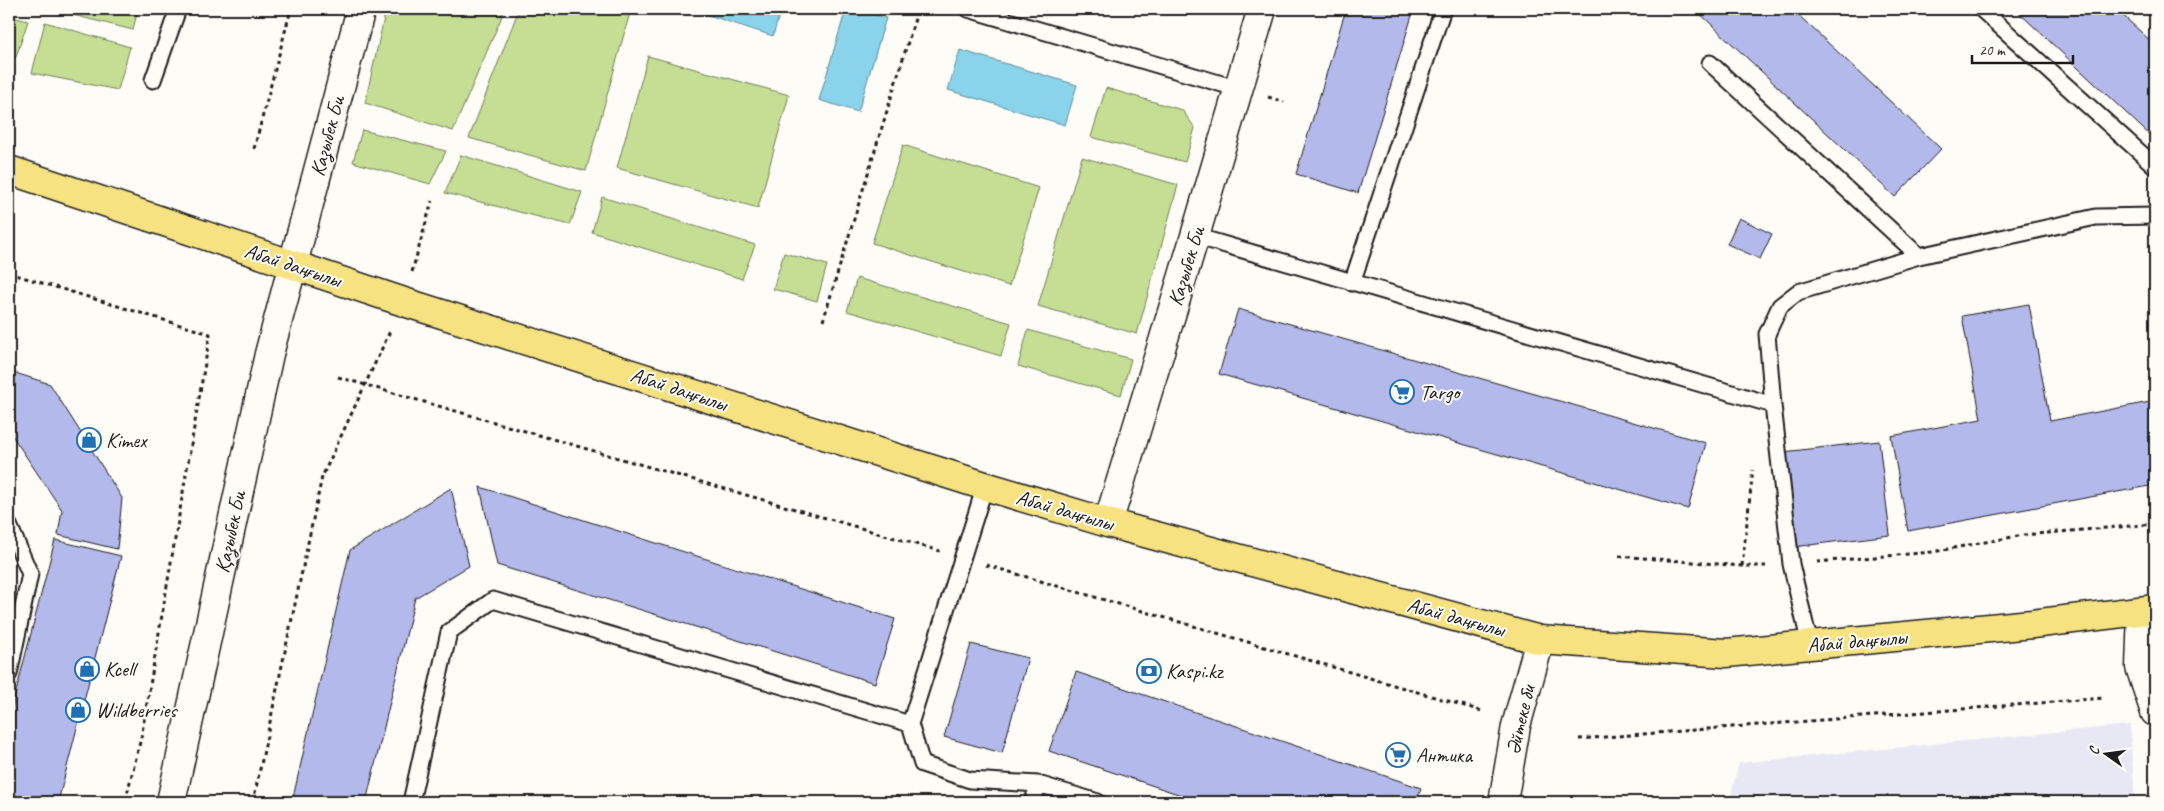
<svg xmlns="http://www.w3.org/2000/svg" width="2164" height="811" font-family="Caveat,sans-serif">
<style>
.built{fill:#e7e8f3}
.green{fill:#c5de94;stroke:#707d58}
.water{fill:#89d4ea;stroke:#5d8a98}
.building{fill:#b4b9eb;stroke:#1c1c1c}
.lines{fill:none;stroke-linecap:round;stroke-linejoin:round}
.service-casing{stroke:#1c1c1c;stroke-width:19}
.minor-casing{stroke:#1c1c1c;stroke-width:31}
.tertiary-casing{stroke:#1c1c1c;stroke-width:31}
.primary-casing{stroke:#1c1c1c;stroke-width:31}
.path{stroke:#1c1c1c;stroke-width:3;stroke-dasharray:4 4;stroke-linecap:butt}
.service{stroke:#fdfcf7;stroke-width:15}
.minor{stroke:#fdfcf7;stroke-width:28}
.tertiary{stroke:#fdfcf7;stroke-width:28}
.primary{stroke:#f7e281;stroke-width:28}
.labels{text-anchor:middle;stroke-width:4;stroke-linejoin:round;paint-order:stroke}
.street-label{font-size:21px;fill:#1c1c1c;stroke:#fdfcf7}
.poi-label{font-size:21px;fill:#1c1c1c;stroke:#fdfcf7;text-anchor:start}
</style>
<rect width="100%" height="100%" fill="#fdfcf7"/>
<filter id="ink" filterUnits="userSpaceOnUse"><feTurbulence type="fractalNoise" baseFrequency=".02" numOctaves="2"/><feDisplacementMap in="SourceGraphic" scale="10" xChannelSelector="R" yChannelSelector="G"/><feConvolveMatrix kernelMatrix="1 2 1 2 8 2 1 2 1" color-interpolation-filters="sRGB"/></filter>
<g filter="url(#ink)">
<path class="built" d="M2130,725l5,77h-406l10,-39z"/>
<path class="green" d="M54,9h84l-5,21 -80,-20z
M386,9h119l-52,122 -88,-28z
M519,9h112l-45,162 -117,-33z
M9,16l19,5 -12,36 -7,-2z
M45,22l85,25 -12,43 -86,-17z
M648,56l141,39 -31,113 -141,-40z
M1106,88l76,22 13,18 -10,34 -94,-25z
M362,130l84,21 -16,33 -77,-22z
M903,145l136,43 -30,98 -137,-43z
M461,155l121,37 -12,33 -125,-32z
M1082,157l96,28 -41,149 -99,-28z
M602,197l153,48 -13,34 -150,-47z
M784,253l43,12 -10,36 -44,-12z
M857,278l154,45 -10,33 -154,-45z
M1028,330l103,29 -10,36 -103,-29z"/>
<path class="water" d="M689,9h92l-8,27z
M846,9h9l31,9 -28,94 -39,-12z
M960,50l117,35 -12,40 -117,-35z"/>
<path class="building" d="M1346,9h68l-56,184 -62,-19z
M1695,9h97l149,140 -46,48z
M2015,9h101l39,36v95z
M1739,218l33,16 -12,25 -33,-15z
M2029,304l21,117 105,-20v84l-247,46 -17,-95 90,-17 -19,-103z
M1238,309l468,134 -18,66 -469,-135z
M9,371l41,13 72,114 -5,51 -59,-14 4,-25 -53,-79z
M1879,441l11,94 -97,12 -10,-95z
M480,487l415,132 -20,64 -378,-118z
M451,488l18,78 -54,32 -49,204h-74l58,-252z
M55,540l66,16 -63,246h-49v-83z
M971,644l57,14 -26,95 -58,-16z
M1076,672l345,116 -5,14h-214l-153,-51z"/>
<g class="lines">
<defs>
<path id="service" d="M968,9l271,80
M1981,9l174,157
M1710,63l209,193
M153,80l25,-71
M1195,236l578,169
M1352,283l91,-274
M9,525l21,49 -21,100
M1810,645l-19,-81 -18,-159 -6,-71 13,-28 18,-14 121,-36 177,-39 59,-1
M910,724l75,-238
M411,802l38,-170 44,-32 417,124 12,40 48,16 68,4 60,18
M1033,802l5,-18"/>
<path id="minor" d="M2142,611l-2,56 15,45"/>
<path id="tertiary" d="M1108,523l87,-287 67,-227
M171,802l98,-448 92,-345
M1503,802l13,-76 24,-86"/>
<path id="primary" d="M9,170l395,132 581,184 123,37 432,117 186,13 306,-29 123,-15"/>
</defs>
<use href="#service" class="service-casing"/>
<use href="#minor" class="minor-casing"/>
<use href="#tertiary" class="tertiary-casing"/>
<use href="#primary" class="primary-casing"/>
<path class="path" d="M1268,97l16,5
M254,149l37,-140
M412,272l20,-71
M9,273l201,61 -69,404 -16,64
M823,321l95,-312
M338,377l602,174
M1619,556l123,10h24
M1817,562l115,-10 91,-17 132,-11
M986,565l496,146
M1742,566l11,-96
M1579,739l525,-41
M253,802l69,-325 69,-148"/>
<use href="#service" class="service"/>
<use href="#minor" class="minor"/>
<use href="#tertiary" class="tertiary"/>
<use href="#primary" class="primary"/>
</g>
</g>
<defs>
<symbol id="supermarket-ring" viewBox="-11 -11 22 22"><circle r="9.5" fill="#fdfcf7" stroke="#1f6fb2" stroke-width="1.5"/><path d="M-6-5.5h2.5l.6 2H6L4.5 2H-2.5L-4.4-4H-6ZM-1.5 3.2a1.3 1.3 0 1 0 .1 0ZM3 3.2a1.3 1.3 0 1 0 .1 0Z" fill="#1f6fb2"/></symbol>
<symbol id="shop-ring" viewBox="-11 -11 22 22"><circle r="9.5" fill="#fdfcf7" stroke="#1f6fb2" stroke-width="1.5"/><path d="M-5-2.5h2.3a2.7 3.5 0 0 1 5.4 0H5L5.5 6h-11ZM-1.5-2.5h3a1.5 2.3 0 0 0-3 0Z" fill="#1f6fb2"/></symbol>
<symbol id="bank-ring" viewBox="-11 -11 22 22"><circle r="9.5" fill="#fdfcf7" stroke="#1f6fb2" stroke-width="1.5"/><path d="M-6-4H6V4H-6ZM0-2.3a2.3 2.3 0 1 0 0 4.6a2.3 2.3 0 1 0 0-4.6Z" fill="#1f6fb2"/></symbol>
</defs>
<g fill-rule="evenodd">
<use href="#supermarket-ring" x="1388" y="378" width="28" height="28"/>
<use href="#shop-ring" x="75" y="426" width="28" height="28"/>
<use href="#shop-ring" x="73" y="655" width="28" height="28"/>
<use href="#bank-ring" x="1135" y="657" width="28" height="28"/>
<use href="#shop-ring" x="64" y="696" width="28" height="28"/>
<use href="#supermarket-ring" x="1384" y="741" width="28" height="28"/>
</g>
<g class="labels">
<g class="street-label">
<text transform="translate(327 136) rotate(-75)" y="7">Казыбек Би</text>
<text transform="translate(293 265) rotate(18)" y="7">Абай даңғылы</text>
<text transform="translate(1186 266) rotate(-73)" y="7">Казыбек Би</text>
<text transform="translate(679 389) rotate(18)" y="7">Абай даңғылы</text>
<text transform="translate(1065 510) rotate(16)" y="7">Абай даңғылы</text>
<text transform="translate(230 532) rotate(-78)" y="7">Қазыбек Би</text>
<text transform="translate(1456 617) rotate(15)" y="7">Абай даңғылы</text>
<text transform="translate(1857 641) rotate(-5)" y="7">Абай даңғылы</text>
<text transform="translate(1520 720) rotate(-77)" y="7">Әйтеке би</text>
</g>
<g class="poi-label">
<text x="1420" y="399">Targo</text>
<text x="106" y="447">Kimex</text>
<text x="104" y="676">Kcell</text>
<text x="1166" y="678">Kaspi.kz</text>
<text x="96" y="717">Wildberries</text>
<text x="1416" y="762">Антика</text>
</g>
</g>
<rect width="2164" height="811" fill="none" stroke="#fdfcf7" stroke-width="30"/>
<rect x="15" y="15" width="2134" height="781" fill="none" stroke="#1c1c1c" stroke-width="2" filter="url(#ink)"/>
<g transform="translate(2106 754) rotate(284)" stroke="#fdfcf7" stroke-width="4" paint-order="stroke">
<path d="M0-4L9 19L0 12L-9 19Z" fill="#1c1c1c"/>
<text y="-8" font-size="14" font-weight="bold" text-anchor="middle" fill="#1c1c1c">С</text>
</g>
<path d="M1972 55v8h101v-8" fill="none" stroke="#1c1c1c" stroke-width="2.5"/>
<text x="1979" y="55" font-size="15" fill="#1c1c1c" stroke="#fdfcf7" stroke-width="4" paint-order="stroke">20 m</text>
</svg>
